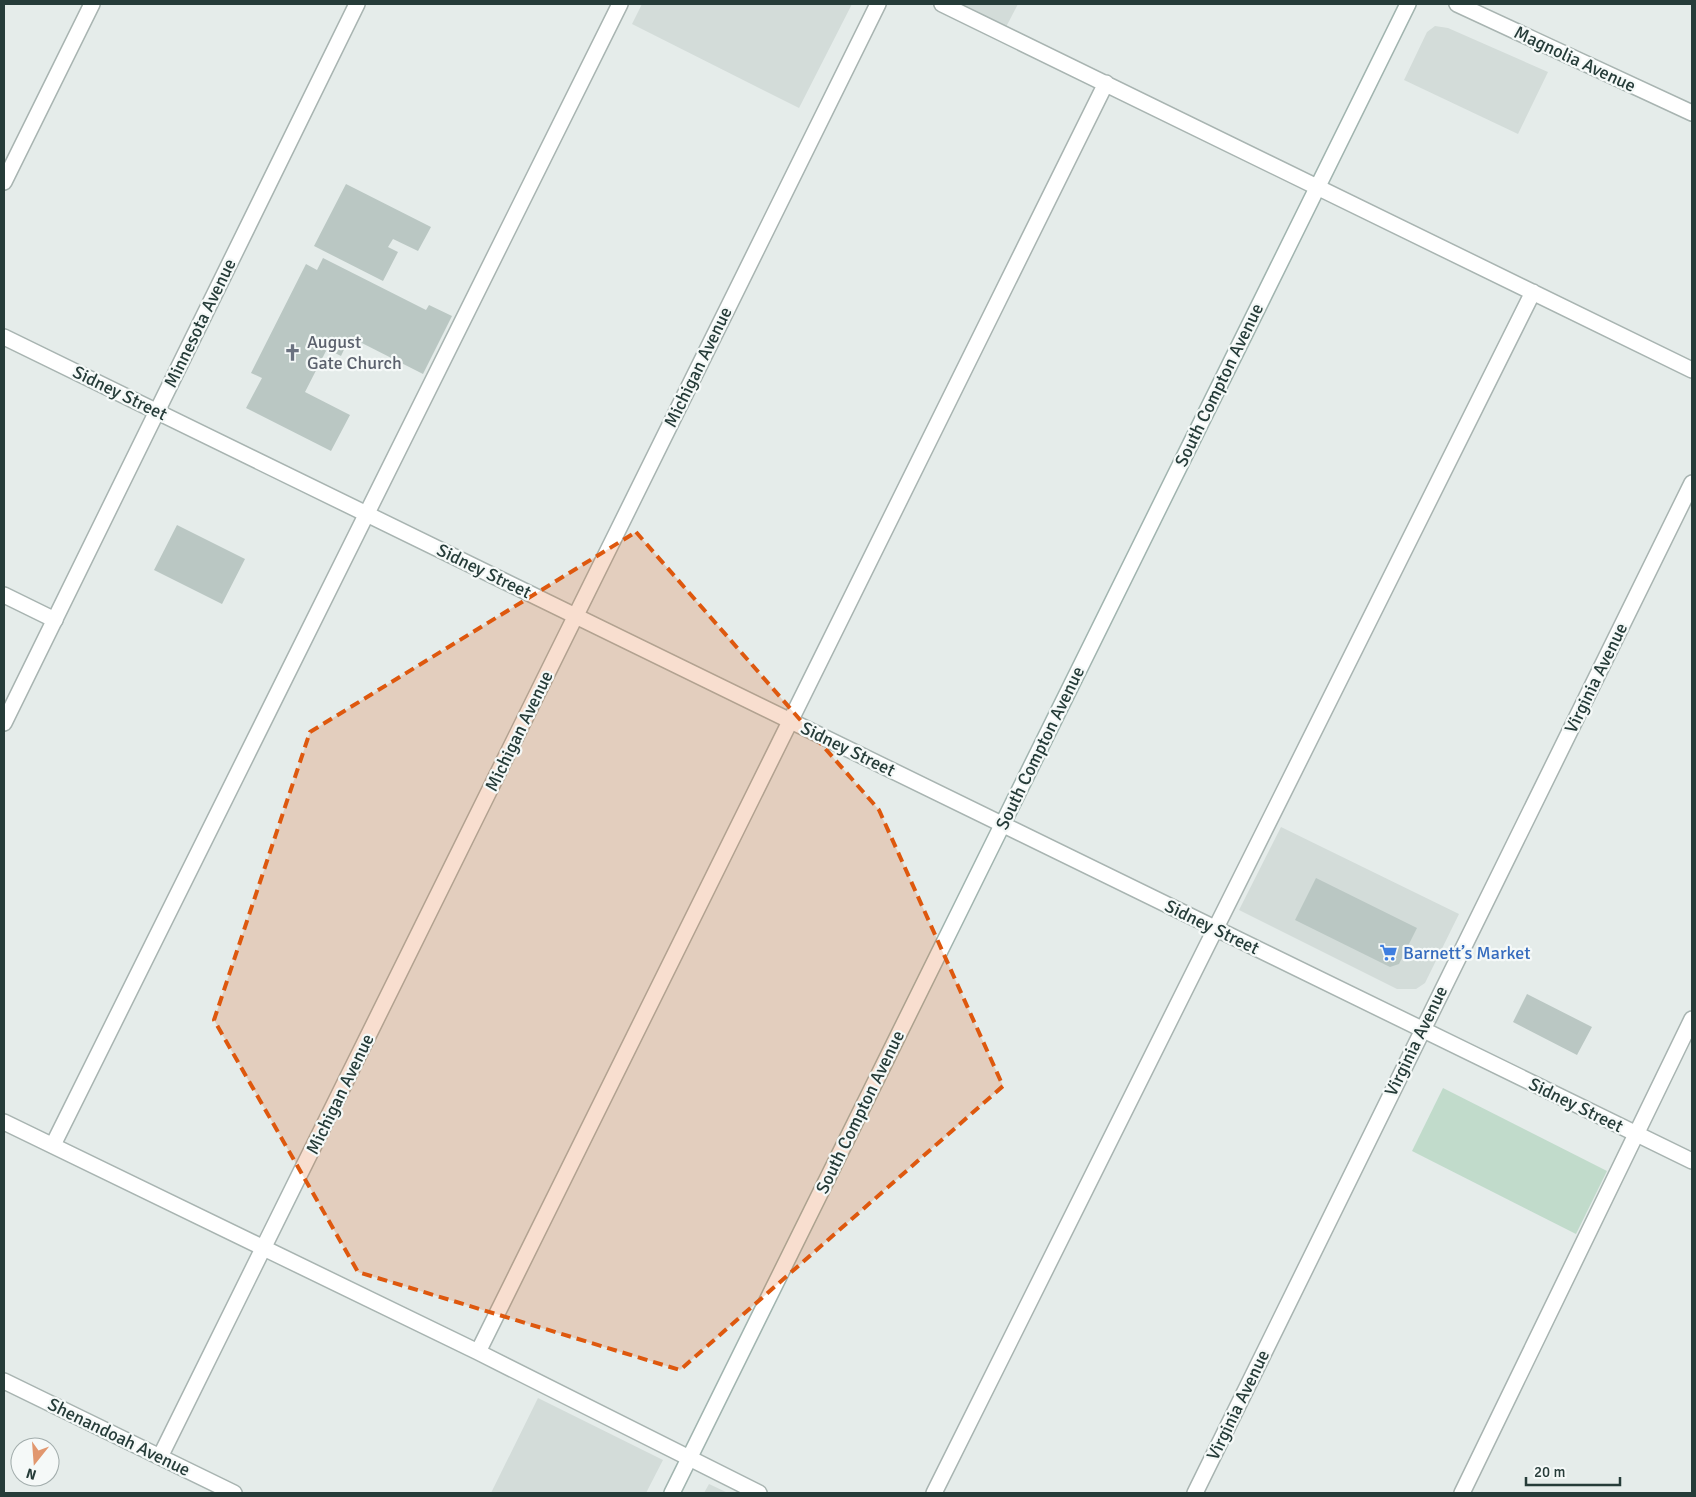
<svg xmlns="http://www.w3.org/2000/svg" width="1696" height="1497" font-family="Signika,sans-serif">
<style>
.built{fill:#d3dcd9}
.green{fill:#c1dbcb}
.building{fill:#bac7c3}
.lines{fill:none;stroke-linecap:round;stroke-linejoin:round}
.service-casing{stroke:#a8b4b1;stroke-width:18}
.minor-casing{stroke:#a8b4b1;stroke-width:18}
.tertiary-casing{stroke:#a8b4b1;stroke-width:18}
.secondary-casing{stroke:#a1b4af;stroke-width:18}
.service{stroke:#fff;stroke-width:15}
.minor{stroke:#fff;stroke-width:15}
.tertiary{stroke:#fff;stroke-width:15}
.secondary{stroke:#fff;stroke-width:15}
.marked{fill:#de580e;fill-opacity:0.2;stroke:#de580e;stroke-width:4;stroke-dasharray:10 6;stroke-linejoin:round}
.labels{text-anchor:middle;stroke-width:4.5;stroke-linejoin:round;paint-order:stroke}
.street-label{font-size:18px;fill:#263c39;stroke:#f5f9f8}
.worship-label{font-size:18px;fill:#5b616d;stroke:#f5f9f8;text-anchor:start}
.shop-label{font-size:18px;fill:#366cbe;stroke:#f5f9f8;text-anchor:start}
</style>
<rect width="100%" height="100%" fill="#e5ecea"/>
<path class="built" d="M642,4h210l-53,104 -167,-84z
M962,4h56l-12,23z
M1435,26l13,2 100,44 -30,62 -114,-54 23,-48z
M1281,827l178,87 -34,69 -9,6h-19l-158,-79z
M538,1398l125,62 -17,33h-155z
M709,1484l19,9h-24z"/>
<path class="green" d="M1443,1088l164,83 -31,63 -164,-83z"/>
<path class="building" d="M346,184l85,43 -13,24 -25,-12 -5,8 10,5 -15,29 -69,-35z
M323,258l103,52 3,-5 23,11 -29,58 -73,-37 -9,19 -14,-7 -22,43 45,23 -19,36 -85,-43 16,-30 -11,-5 55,-109 11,6z
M177,525l68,34 -23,45 -68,-34z
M1316,878l101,50 -18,36 -9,3 -95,-47z
M1527,994l65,33 -15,28 -64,-33z"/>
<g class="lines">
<defs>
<path id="service" d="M942,4l750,366
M4,182l88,-178
M4,595l51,25
M4,1122l474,230 281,141
M53,1145l567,-1141
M478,1352l628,-1269
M934,1493l599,-1201
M1462,1493l230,-474"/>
<path id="minor" d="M1457,4l235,109
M4,723l353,-719
M4,1381l230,112
M160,1457l718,-1453
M1195,1493l497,-1010"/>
<path id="tertiary" d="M4,337l1688,824"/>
<path id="secondary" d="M672,1493l736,-1489"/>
</defs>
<use href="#service" class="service-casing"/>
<use href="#minor" class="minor-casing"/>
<use href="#tertiary" class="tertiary-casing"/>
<use href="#secondary" class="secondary-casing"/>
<use href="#service" class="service"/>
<use href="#minor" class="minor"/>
<use href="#tertiary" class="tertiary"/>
<use href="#secondary" class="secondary"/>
</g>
<path class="marked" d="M636,532l243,278 124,276 -323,284 -322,-98 -144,-252 96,-288z"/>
<defs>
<symbol id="church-bare" viewBox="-9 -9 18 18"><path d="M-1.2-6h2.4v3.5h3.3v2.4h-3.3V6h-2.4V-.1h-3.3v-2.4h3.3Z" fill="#6b7280" stroke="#f5f9f8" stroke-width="2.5" paint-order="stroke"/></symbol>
<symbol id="supermarket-bare" viewBox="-9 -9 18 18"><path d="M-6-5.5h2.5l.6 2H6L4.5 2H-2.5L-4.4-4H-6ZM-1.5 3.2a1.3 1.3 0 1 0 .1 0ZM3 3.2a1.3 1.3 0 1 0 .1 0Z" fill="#3f7fe0" stroke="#f5f9f8" stroke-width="2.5" paint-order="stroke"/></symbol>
</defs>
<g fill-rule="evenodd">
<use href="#church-bare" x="280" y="340" width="25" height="25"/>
<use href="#supermarket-bare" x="1376" y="940" width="25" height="25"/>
</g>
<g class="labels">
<g class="street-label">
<text transform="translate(1575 59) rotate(25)" y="6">Magnolia Avenue</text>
<text transform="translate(200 323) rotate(-64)" y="6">Minnesota Avenue</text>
<text transform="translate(698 367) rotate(-64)" y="6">Michigan Avenue</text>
<text transform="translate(1219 385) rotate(-64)" y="6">South Compton Avenue</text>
<text transform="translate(120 393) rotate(26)" y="6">Sidney Street</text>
<text transform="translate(484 571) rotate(26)" y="6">Sidney Street</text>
<text transform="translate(1596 678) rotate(-64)" y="6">Virginia Avenue</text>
<text transform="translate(519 731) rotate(-64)" y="6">Michigan Avenue</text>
<text transform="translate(1040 748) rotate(-64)" y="6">South Compton Avenue</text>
<text transform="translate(848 749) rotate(26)" y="6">Sidney Street</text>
<text transform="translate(1212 927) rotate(26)" y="6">Sidney Street</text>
<text transform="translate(1416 1041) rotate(-64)" y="6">Virginia Avenue</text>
<text transform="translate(340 1094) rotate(-64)" y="6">Michigan Avenue</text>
<text transform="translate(1576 1105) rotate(26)" y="6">Sidney Street</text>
<text transform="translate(860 1112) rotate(-64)" y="6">South Compton Avenue</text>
<text transform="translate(1238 1405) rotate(-64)" y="6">Virginia Avenue</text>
<text transform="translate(119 1437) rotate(26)" y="6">Shenandoah Avenue</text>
</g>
<g class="worship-label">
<text x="307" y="348">August<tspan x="307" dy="21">Gate Church</tspan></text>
</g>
<g class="shop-label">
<text x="1403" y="959">Barnett’s Market</text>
</g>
</g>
<rect width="1696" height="1497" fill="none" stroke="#263c39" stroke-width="10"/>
<g transform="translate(35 1462) rotate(197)"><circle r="24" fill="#f5f9f8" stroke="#a2adac"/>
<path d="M0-4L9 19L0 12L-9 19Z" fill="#e1976e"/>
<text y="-8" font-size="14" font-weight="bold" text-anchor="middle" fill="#263c39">N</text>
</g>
<path d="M1526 1477v8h94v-8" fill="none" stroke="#263c39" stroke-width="2.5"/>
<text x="1534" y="1477" font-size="15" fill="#263c39" stroke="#f5f9f8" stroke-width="4" paint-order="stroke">20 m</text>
</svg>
